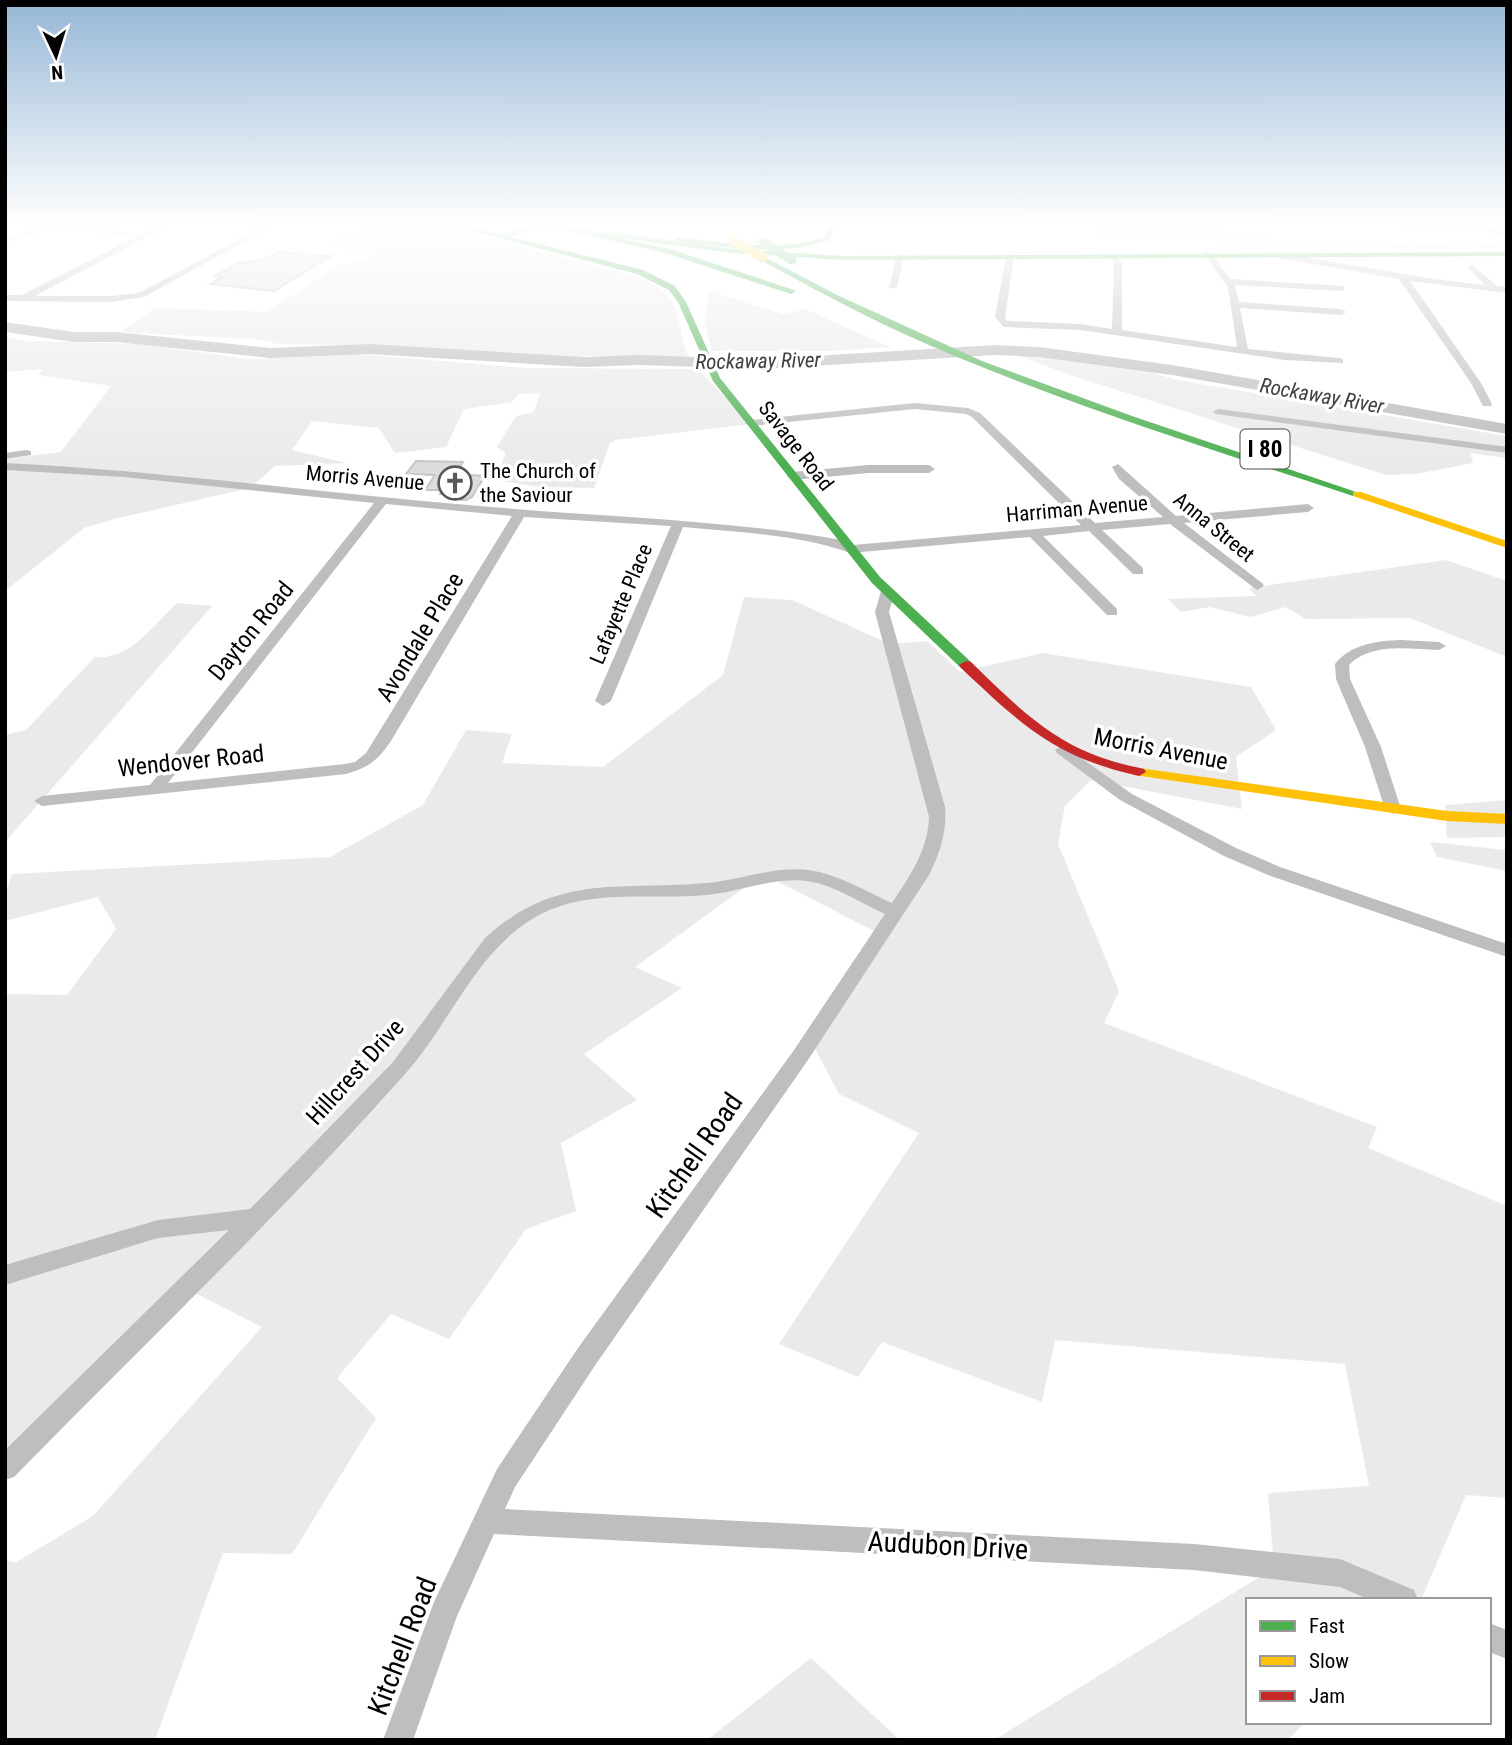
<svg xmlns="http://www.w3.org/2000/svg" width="1512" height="1745" font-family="'Roboto Condensed',sans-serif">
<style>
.green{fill:#eaeaea}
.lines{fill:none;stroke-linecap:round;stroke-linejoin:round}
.canal{fill:#bcbcbc;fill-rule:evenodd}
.river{fill:#bcbcbc;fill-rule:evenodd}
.building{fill:#ddd;stroke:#c5c5c5;stroke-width:2}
.street{fill:#bebebe;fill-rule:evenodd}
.fast{fill:#4caf50;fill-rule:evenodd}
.slow{fill:#ffc107;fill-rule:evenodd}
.jam{fill:#c62828;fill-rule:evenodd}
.fast-bridge-casing{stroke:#dbdbdb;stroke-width:10;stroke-linecap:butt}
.slow-bridge-casing{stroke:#dbdbdb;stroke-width:10;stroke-linecap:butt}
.fast-bridge{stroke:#4caf50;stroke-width:9}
.slow-bridge{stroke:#ffc107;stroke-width:9}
.labels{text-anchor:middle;stroke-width:7;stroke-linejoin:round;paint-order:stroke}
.far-water-label{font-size:21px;font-style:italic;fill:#414141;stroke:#fff}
.far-street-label{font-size:21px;fill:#000;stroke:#fff}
.far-poi-label{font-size:21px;fill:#000;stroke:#fff;text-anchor:start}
.shield{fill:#fff;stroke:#4c4c4c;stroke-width:2}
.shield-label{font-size:23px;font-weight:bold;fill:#000}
.street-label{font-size:24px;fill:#000;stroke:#fff}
.near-street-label{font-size:28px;fill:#000;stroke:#fff}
</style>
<rect width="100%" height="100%" fill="#fff"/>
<path class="green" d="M390,222h34l204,52c56,20 44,32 60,82h-164l-171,-11 -75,-1 -15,-4 -142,-8 34,-24 113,4 70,-47c16,-1 29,-5 42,-13l-26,-2 -27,-7z
M1110,222h54l-1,2 21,2 3,-4 33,4 -5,11 262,9 -2,-3 32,1v5l-268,-1 -7,-6 -137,-9z
M709,291l74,23 23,-5 84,38 -59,4h-119l-7,-29z
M5,337l23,4 113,3 108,15 109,-5 167,14 173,1 53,55 -135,16 -6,3 -16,45 -55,-1 -44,-7 11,-27 -9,-6 19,-31 18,-4 6,-19 -21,1 -7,8 -48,7 -18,38 -51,6 -16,-25 -67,-7 -20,29 55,13 -72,3 -25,22 -136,31 -30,9 -79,63v-132l56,-7 50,-66 -73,-11 5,-6 -38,3z
M1017,355l105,9 55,16 330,56v22l-37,-5 3,10 -57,11 -30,1 -316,-100z
M1446,560l61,21v76l-97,-39 -104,1 -21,-12 -34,10 -41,-10 -29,5 -13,-13 88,-3 -7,-8z
M744,597l48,3 98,44 37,-3 33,31 83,-19 208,34 25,43 -40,27 6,52 -151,-29 -26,26 -7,38 61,147 -15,32 273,104 -9,21 139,58v292l-41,-3 -45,105h-173v122h57l-17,18h-294l280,-172 -6,-75 101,-7 -24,-122 -290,-24 -13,62 -160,-60 -24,35 -79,-33 140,-211 -80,-39 -28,-53 67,-108 -115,-59 -128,93 47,21 -98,66 53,46 -76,43 15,68 -50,18 -77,110 -58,-25 -54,64 39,40 -84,136 -69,-1 -68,187h-150v-181l10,4 78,-47 169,-189 -75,-38 -182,183v-478l62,1 49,-66 -18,-32 -93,24v-24l7,-23 318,-17 93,-52 43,-75 46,4 -10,29 101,4 120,-92z
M177,603l35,3 -207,236v-107l21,-5 69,-73c34,4 59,-32 82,-54z
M1507,800v37l-60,1 -2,-33z
M1430,842l77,8v21l-70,-14z
M811,1658l89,82h-193z"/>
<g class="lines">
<path class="canal" d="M1218,409l289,38v6l-292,-39 -2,-2z"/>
<path class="river" d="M5,322l69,10h42l154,16 100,-4 214,13 55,-2 124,4 232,-14 44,2 133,18 335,59v10l-335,-59 -133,-18 -44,-2 -232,14 -124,-4 -55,2 -214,-13 -100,4 -154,-16h-42l-69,-10z"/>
</g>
<path class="building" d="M280,252l51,4 -57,35 -64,-7 13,-7 -8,-1 23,-13 25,-3z
M416,461l47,1 -8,12 30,2 -13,21 -6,3 -16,-1 2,-4 -12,-1 3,-4h-18l10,-15 -29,-1z"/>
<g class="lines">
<path class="street" d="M41,222h17l82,13 25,-13h10l-140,74h76l28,-3 132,-71h9l-136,75 -33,5 -106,-1v-6h17l111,-57 -79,-12 -49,17v-5l38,-14z
M1310,222l134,2 63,6v5l-63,-7 -130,-4z
M1203,252h6l22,27 113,7v4l-3,1 -106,-6 4,17 102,7 5,3 -5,3 -101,-7 8,41 91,9 4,1v4l-58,-3 -205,-30 -76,-3 -9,-10 11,-60 4,-3 4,3 -9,60 2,4 73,3 32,5 2,-65 -3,-8 4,-3 7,11v66l115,17 -9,-60z
M1282,253l152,26 51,6 -17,-17 4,-3 25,21 10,1v6l-97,-12 71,102 11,21 -1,2h-8l-12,-23 -72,-104 -120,-21z
M900,254l4,3 -7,30 -8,2 7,-32z
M915,403l53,5 12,5 115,110 68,-6 -44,-38 -7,-12 6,-3 58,52 132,-12 6,4 -6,4 -124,11 78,60 2,3 -7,4 -87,-66 -68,6 41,38v6h-10l-44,-43 -46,5 74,73v6h-10l-77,-78 -180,16c-48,-18 -113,-21 -167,-26l-72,174 -8,5 -8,-5 76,-175 -147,-9 -133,224c-13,19 -23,27 -45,33l-304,32 -8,-5 8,-5 108,-11 224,-282 -250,-26 -119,-7v-7c159,8 316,30 474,43 123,11 246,13 368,35l6,4 228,-20 -109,-108 -6,-3 -51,-5 -164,17 -6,-3 6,-3zM386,504l126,12 -146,237 -11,9 -10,2 -177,19z
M27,450l4,1v4l-26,4v-6z
M868,465h61l6,4 -6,4h-61l-75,7 -6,-4 6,-4z
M888,587l7,4 -6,21 56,195c2,25 -5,46 -16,68l-121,185 -212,304 -81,123 -10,22 689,35 146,15 74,31 4,10h-48l-30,-13 -146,-17 -700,-36 -37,82 -44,124h-30l51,-138 63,-133 81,-121 216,-298 91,-136c-25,-11 -50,-29 -78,-33 -34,-4 -67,11 -101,14 -55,5 -116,-7 -167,20 -63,34 -88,108 -134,159 -124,140 -260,269 -391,403l-9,3v-30l224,-220 -71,8 -153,47v-20l153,-45 92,-11 143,-147 92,-124c73,-66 134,-47 222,-55 34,-3 66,-17 101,-13 30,4 57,21 84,33 18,-27 36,-53 37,-86l-54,-205 6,-21z
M1401,640l38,2 7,4 -7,4c-30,-1 -67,-8 -90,15l1,14 31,68 20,62 -8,5 -8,-5 -20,-62 -29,-68 -1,-15c16,-20 41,-23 66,-24z
M1063,745l69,49 104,54 44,19 227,77v13l-239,-82 -44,-19 -104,-56 -63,-47 -2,-3z
M1489,1623l18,7v29l-18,-7z"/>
<path class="fast" d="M438,222h11l53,13 34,-13h13l55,12 3,-2 69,9 -3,-2 4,-2c49,5 99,16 147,0l6,-15h6l-6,18c-49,17 -99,7 -149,2l52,7 109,7 665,-4v4l-665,4 -109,-7 -114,-15 51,11 124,41 1,2 -4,2 -126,-41 -121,-28 -33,12 132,33 32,16 11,16 34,76 160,199 91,85 2,3 -7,4 -5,-1 -89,-85 -159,-202 -35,-79 -9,-12 -32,-16z
M763,256l74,39 145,66 150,55 230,78 -9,2c-151,-50 -305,-97 -451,-163 -48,-22 -95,-48 -142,-73z"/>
<path class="slow" d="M1353,492h8l146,49v7l-154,-52z
M1139,768l308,43 60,3v10l-60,-3 -313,-46 -2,-3z"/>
<path class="jam" d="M966,661l5,1c36,35 73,73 121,92 17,7 34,11 52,15l2,3 -7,4c-85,-19 -116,-50 -178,-108l-2,-3z"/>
<defs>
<path id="fast-bridge" d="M763,242l29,18"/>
<path id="slow-bridge" d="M733,240l30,18"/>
</defs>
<use href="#fast-bridge" class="fast-bridge-casing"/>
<use href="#slow-bridge" class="slow-bridge-casing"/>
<use href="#fast-bridge" class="fast-bridge"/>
<use href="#slow-bridge" class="slow-bridge"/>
</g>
<linearGradient id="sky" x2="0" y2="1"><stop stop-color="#96b7d6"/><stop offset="0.48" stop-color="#fff"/><stop offset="1" stop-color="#fff" stop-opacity="0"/></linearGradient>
<rect width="1512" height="466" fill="url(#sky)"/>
<defs>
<symbol id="church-ring" viewBox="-11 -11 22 22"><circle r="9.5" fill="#fff" stroke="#595959" stroke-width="1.5"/><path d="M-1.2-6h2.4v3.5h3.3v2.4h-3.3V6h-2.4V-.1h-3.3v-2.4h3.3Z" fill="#595959"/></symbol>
</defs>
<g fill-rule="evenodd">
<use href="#church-ring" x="436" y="464" width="38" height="38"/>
</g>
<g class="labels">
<g class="far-water-label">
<text transform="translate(758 361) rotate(-1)" y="7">Rockaway River</text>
<text transform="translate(1322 396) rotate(10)" y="7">Rockaway River</text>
</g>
<g class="far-street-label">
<text transform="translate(796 446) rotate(52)" y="7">Savage Road</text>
<text transform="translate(365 478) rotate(5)" y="7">Morris Avenue</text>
<text transform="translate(1077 509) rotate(-5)" y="7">Harriman Avenue</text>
<text transform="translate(1214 527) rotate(39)" y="7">Anna Street</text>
<text transform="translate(621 604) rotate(-67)" y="7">Lafayette Place</text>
</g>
<g class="far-poi-label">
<text x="480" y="478">The Church of<tspan x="480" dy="24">the Saviour</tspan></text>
</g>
<rect class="shield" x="1240.5" y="429.5" width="49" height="39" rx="5"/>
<g class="shield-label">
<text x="1265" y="457">I 80</text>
</g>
<g class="street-label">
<text transform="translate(251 631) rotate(-51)" y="8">Dayton Road</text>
<text transform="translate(420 637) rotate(-59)" y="8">Avondale Place</text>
<text transform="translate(1161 749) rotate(11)" y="8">Morris Avenue</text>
<text transform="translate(191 761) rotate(-6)" y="8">Wendover Road</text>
<text transform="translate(355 1072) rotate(-48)" y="8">Hillcrest Drive</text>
</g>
<g class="near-street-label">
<text transform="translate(694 1155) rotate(-55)" y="10">Kitchell Road</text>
<text transform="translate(948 1545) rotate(3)" y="10">Audubon Drive</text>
<text transform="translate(402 1646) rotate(-69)" y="10">Kitchell Road</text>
</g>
</g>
<rect width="1512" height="1745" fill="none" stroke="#000000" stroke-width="14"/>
<rect x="1246" y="1598" width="245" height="126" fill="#ffffff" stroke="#999999" stroke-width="2"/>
<rect x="1260" y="1621" width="35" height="10" fill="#4caf50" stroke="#999999" stroke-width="2"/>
<text x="1309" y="1633" font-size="21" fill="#000000">Fast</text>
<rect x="1260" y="1656" width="35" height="10" fill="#ffc107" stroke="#999999" stroke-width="2"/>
<text x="1309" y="1668" font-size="21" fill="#000000">Slow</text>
<rect x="1260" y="1691" width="35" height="10" fill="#c62828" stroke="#999999" stroke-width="2"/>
<text x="1309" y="1703" font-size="21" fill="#000000">Jam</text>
<g transform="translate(56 56) rotate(176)" stroke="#ffffff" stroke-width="5" paint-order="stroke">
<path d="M0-5L12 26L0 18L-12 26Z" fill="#000000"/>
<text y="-10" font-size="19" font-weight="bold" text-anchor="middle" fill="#000000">N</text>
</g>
</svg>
